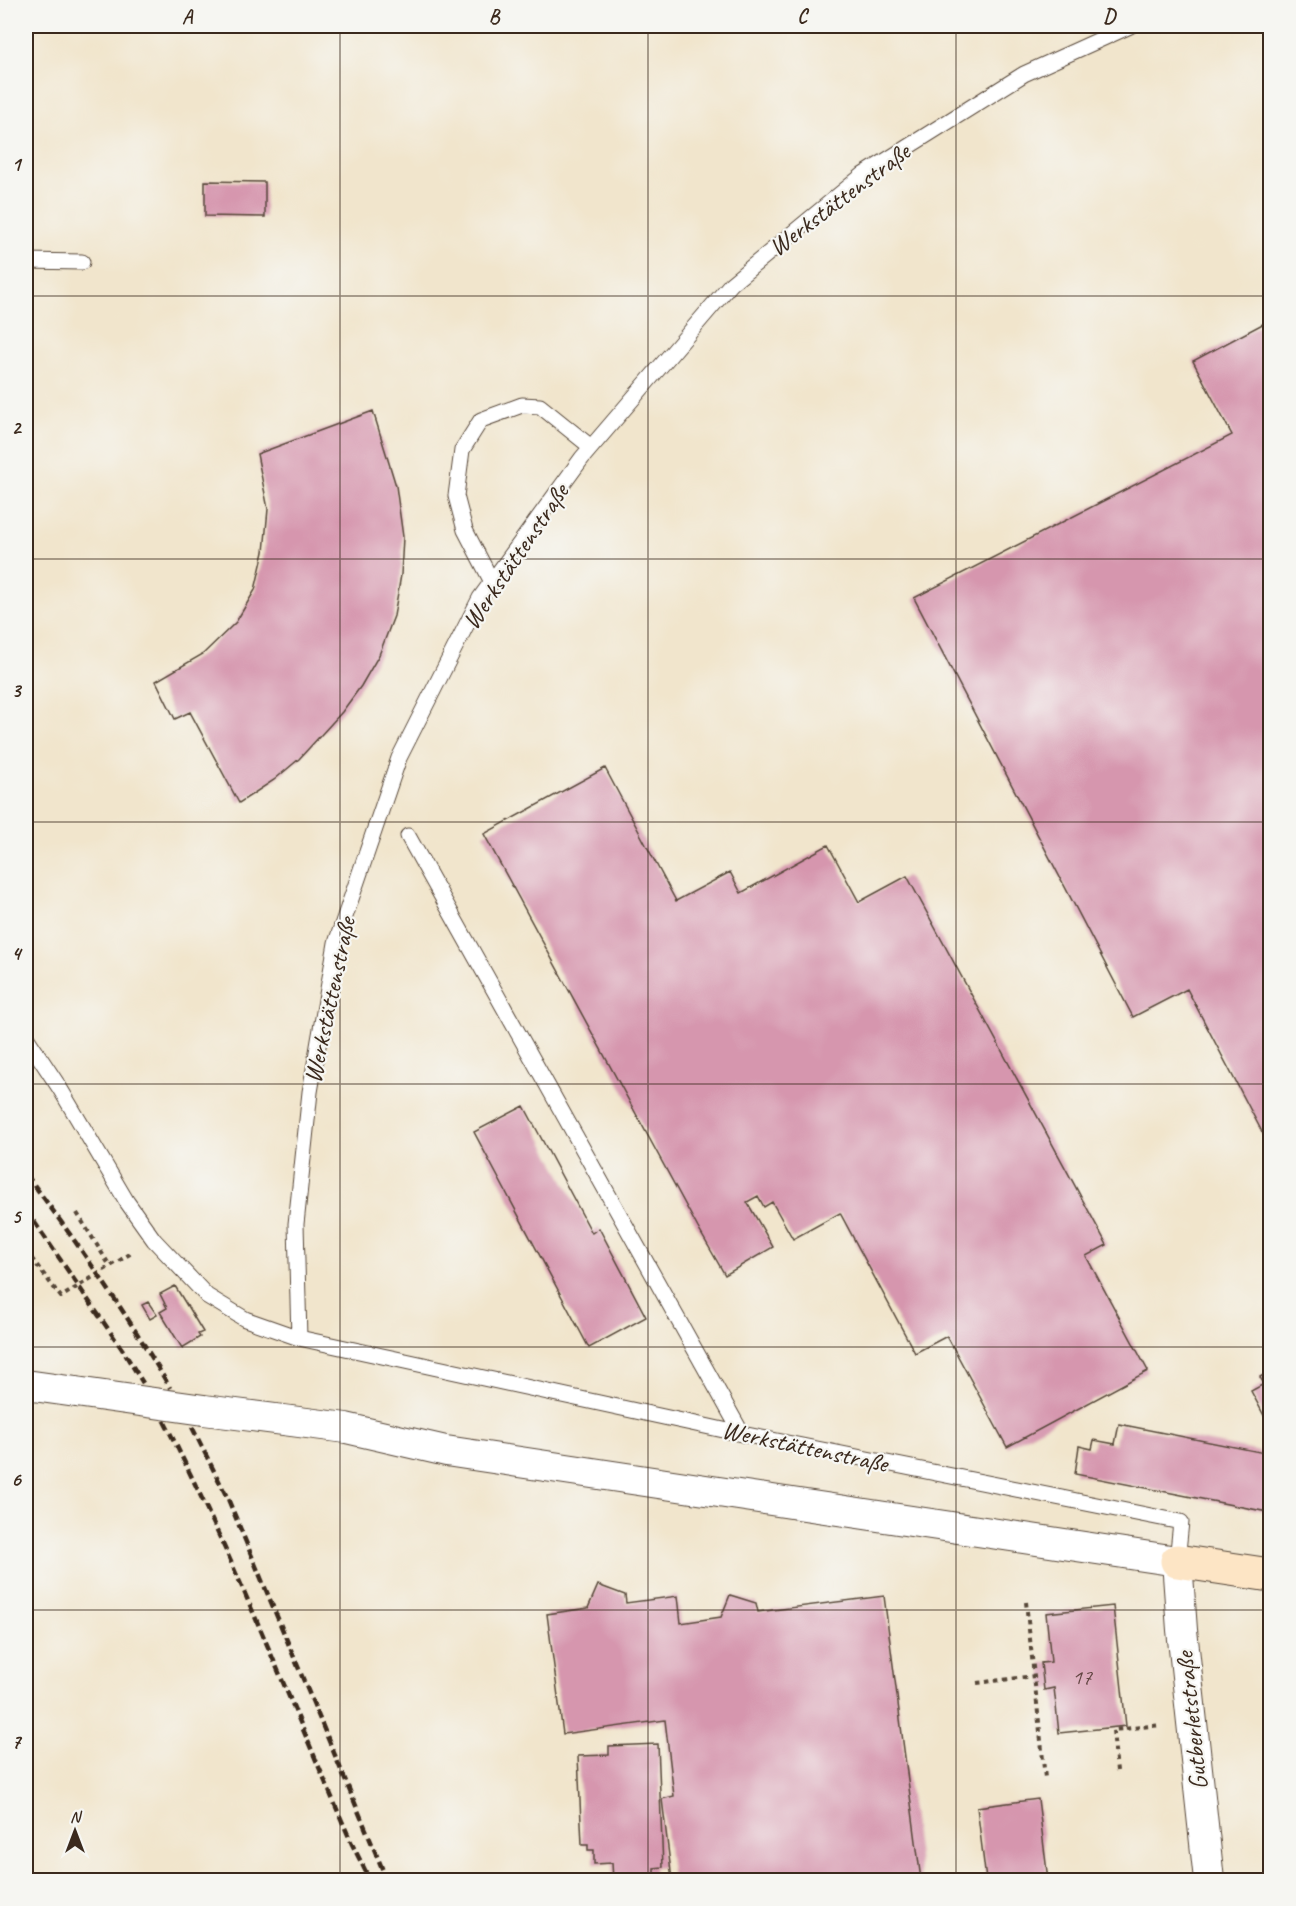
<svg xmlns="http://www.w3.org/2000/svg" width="1296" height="1906" font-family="Caveat,sans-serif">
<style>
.building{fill:#d696ae}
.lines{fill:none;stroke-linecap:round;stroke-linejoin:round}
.lane-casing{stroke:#564638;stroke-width:17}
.street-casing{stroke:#564638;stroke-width:32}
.secondary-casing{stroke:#564638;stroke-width:35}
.path{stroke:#564638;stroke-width:4;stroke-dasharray:4.5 4.5;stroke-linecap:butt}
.lane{stroke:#fff;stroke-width:15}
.street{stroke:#fff;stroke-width:30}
.secondary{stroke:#fde5c5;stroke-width:33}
.rail{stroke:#3b2a1e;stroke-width:4.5;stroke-dasharray:9 4.5;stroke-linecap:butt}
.street-bridge-casing{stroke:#564638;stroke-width:32;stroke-linecap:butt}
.street-bridge{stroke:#fff;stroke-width:30}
.grid{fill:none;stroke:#3b2a1e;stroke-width:1.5;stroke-opacity:0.55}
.labels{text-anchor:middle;stroke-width:4.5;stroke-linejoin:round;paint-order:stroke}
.number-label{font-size:22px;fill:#624542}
.street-label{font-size:26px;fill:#3b2a1e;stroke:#f6f6f2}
.neatline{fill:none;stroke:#3b2a1e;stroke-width:2}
.grid-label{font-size:20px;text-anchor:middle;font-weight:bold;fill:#3b2a1e}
</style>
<rect width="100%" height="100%" fill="#f6f6f2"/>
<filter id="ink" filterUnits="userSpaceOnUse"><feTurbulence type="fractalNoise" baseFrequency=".0167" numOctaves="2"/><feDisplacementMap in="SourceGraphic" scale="12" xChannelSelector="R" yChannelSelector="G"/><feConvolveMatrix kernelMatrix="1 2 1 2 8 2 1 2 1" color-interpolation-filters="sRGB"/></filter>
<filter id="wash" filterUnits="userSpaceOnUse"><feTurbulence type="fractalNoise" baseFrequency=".008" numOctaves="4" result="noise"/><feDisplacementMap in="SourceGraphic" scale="24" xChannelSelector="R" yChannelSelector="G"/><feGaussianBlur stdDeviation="1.35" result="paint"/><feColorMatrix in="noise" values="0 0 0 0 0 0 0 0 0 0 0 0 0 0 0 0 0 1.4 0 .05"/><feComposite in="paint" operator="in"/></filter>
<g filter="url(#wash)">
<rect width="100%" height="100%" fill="#f1e5cc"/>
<g id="blocks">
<path class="building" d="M205,181l60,1v35l-60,-1z
M1270,320v827l-83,-158 -54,28 -219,-419 318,-163 -39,-74z
M373,411l23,75 7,51 -2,38 -7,41 -15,39 -18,31 -19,26 -43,47 -25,21 -35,23 -49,-91 -15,7 -19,-38 47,-27 33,-32 19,-32 9,-38 4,-43 -11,-55z
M605,768l71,133 54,-29 11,21 87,-48 31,57 48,-26 200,369 -21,11 62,115 -141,76 -60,-111 -32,17 -75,-140 -47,26 -21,-37 -8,5 -6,-11 -11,6 26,45 -48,28 -27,-47 -214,-394z
M524,1106l68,127 7,-5 47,89 -57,31 -115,-216z
M175,1286l28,46 -5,2 2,3 -18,11 -22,-36 7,-4 -7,-14z
M148,1302l9,13 -7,4 -8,-14z
M1270,1371v51l-2,1 -17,-32 13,-7 -4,-7z
M1119,1424l151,30v45l-2,13 -193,-38 4,-28 13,3 2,-9 21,4z
M598,1585l27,10 1,8 52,-7 3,27 40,-6 9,-22 26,8 2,9 126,-16 37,284h-249l-10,-81 12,-3 -9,-76 -102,14 -16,-120 41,-6z
M1113,1606l13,120 -67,7 -5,-45 -10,2 -3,-27 10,-1 -5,-49z
M658,1744l5,123 -9,1v12h-41l-1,-17 -18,1v-14h-6v-5h-6l-4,-89 31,-1v-9z
M1038,1799l10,81h-62l-9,-73z"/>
</g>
</g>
<g filter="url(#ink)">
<use href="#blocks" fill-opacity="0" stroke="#564638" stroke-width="1.5"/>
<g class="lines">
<defs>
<path id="lane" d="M26,261l56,1
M492,582l-27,-52 -9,-34 6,-46 19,-30 41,-15 18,1 51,41
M408,836l334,598
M26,1037l33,50 68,115 27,38 53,56 38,23 54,19 443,96 439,88 -4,39
M299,1338l-3,-114 14,-132 26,-149 63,-185 81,-160 102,-140 149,-174 132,-109 161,-101 106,-48"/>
<path id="street" d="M26,1385l50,7
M204,1410l142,18 100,23 731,110 5,69 27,250"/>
<path id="secondary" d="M1177,1561l93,14"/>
</defs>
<use href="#lane" class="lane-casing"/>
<use href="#street" class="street-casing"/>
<use href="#secondary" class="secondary-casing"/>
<path class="path" d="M77,1213l33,53
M26,1251l35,46 72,-45
M1026,1602l19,176
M977,1683l57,-7
M1117,1771l-4,-41 48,-5"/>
<use href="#lane" class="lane"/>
<use href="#street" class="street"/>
<use href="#secondary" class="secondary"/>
<path class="rail" d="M26,1174c51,69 101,139 144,214
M26,1210l96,139 21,34
M164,1421c70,137 126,281 188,423l18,36
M192,1427l36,72 159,381"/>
<defs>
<path id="street-bridge" d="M76,1392l128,18"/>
</defs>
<use href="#street-bridge" class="street-bridge-casing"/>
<use href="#street-bridge" class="street-bridge"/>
</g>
</g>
<path class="grid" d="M340,26v1854M648,26v1854M956,26v1854M26,296h1244M26,559h1244M26,822h1244M26,1084h1244M26,1347h1244M26,1610h1244"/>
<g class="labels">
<g class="number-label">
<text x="1082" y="1684">17</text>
</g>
<g class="street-label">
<text transform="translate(839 199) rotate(-37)" y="9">Werkstättenstraße</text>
<text transform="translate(515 556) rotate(-56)" y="9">Werkstättenstraße</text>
<text transform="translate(329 1000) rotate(-78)" y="9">Werkstättenstraße</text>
<text transform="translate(805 1446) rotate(12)" y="9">Werkstättenstraße</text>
<text transform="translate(1191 1721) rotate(-96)" y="9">Gutberletstraße</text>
</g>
</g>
<rect width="1296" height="1906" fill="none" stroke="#f6f6f2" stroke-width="66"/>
<g transform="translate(75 1831)" stroke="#f6f6f2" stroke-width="4.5" paint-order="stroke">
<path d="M0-4.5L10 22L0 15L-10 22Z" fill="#3b2a1e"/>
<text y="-9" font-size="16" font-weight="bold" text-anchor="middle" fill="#3b2a1e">N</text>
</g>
<rect x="33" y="33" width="1230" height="1840" class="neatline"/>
<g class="grid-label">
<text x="187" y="23">A</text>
<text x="494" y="23">B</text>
<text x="802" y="23">C</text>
<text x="1109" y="23">D</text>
<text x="16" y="171">1</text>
<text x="16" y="434">2</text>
<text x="16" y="697">3</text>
<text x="16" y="960">4</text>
<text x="16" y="1223">5</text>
<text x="16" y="1486">6</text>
<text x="16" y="1748">7</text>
</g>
</svg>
